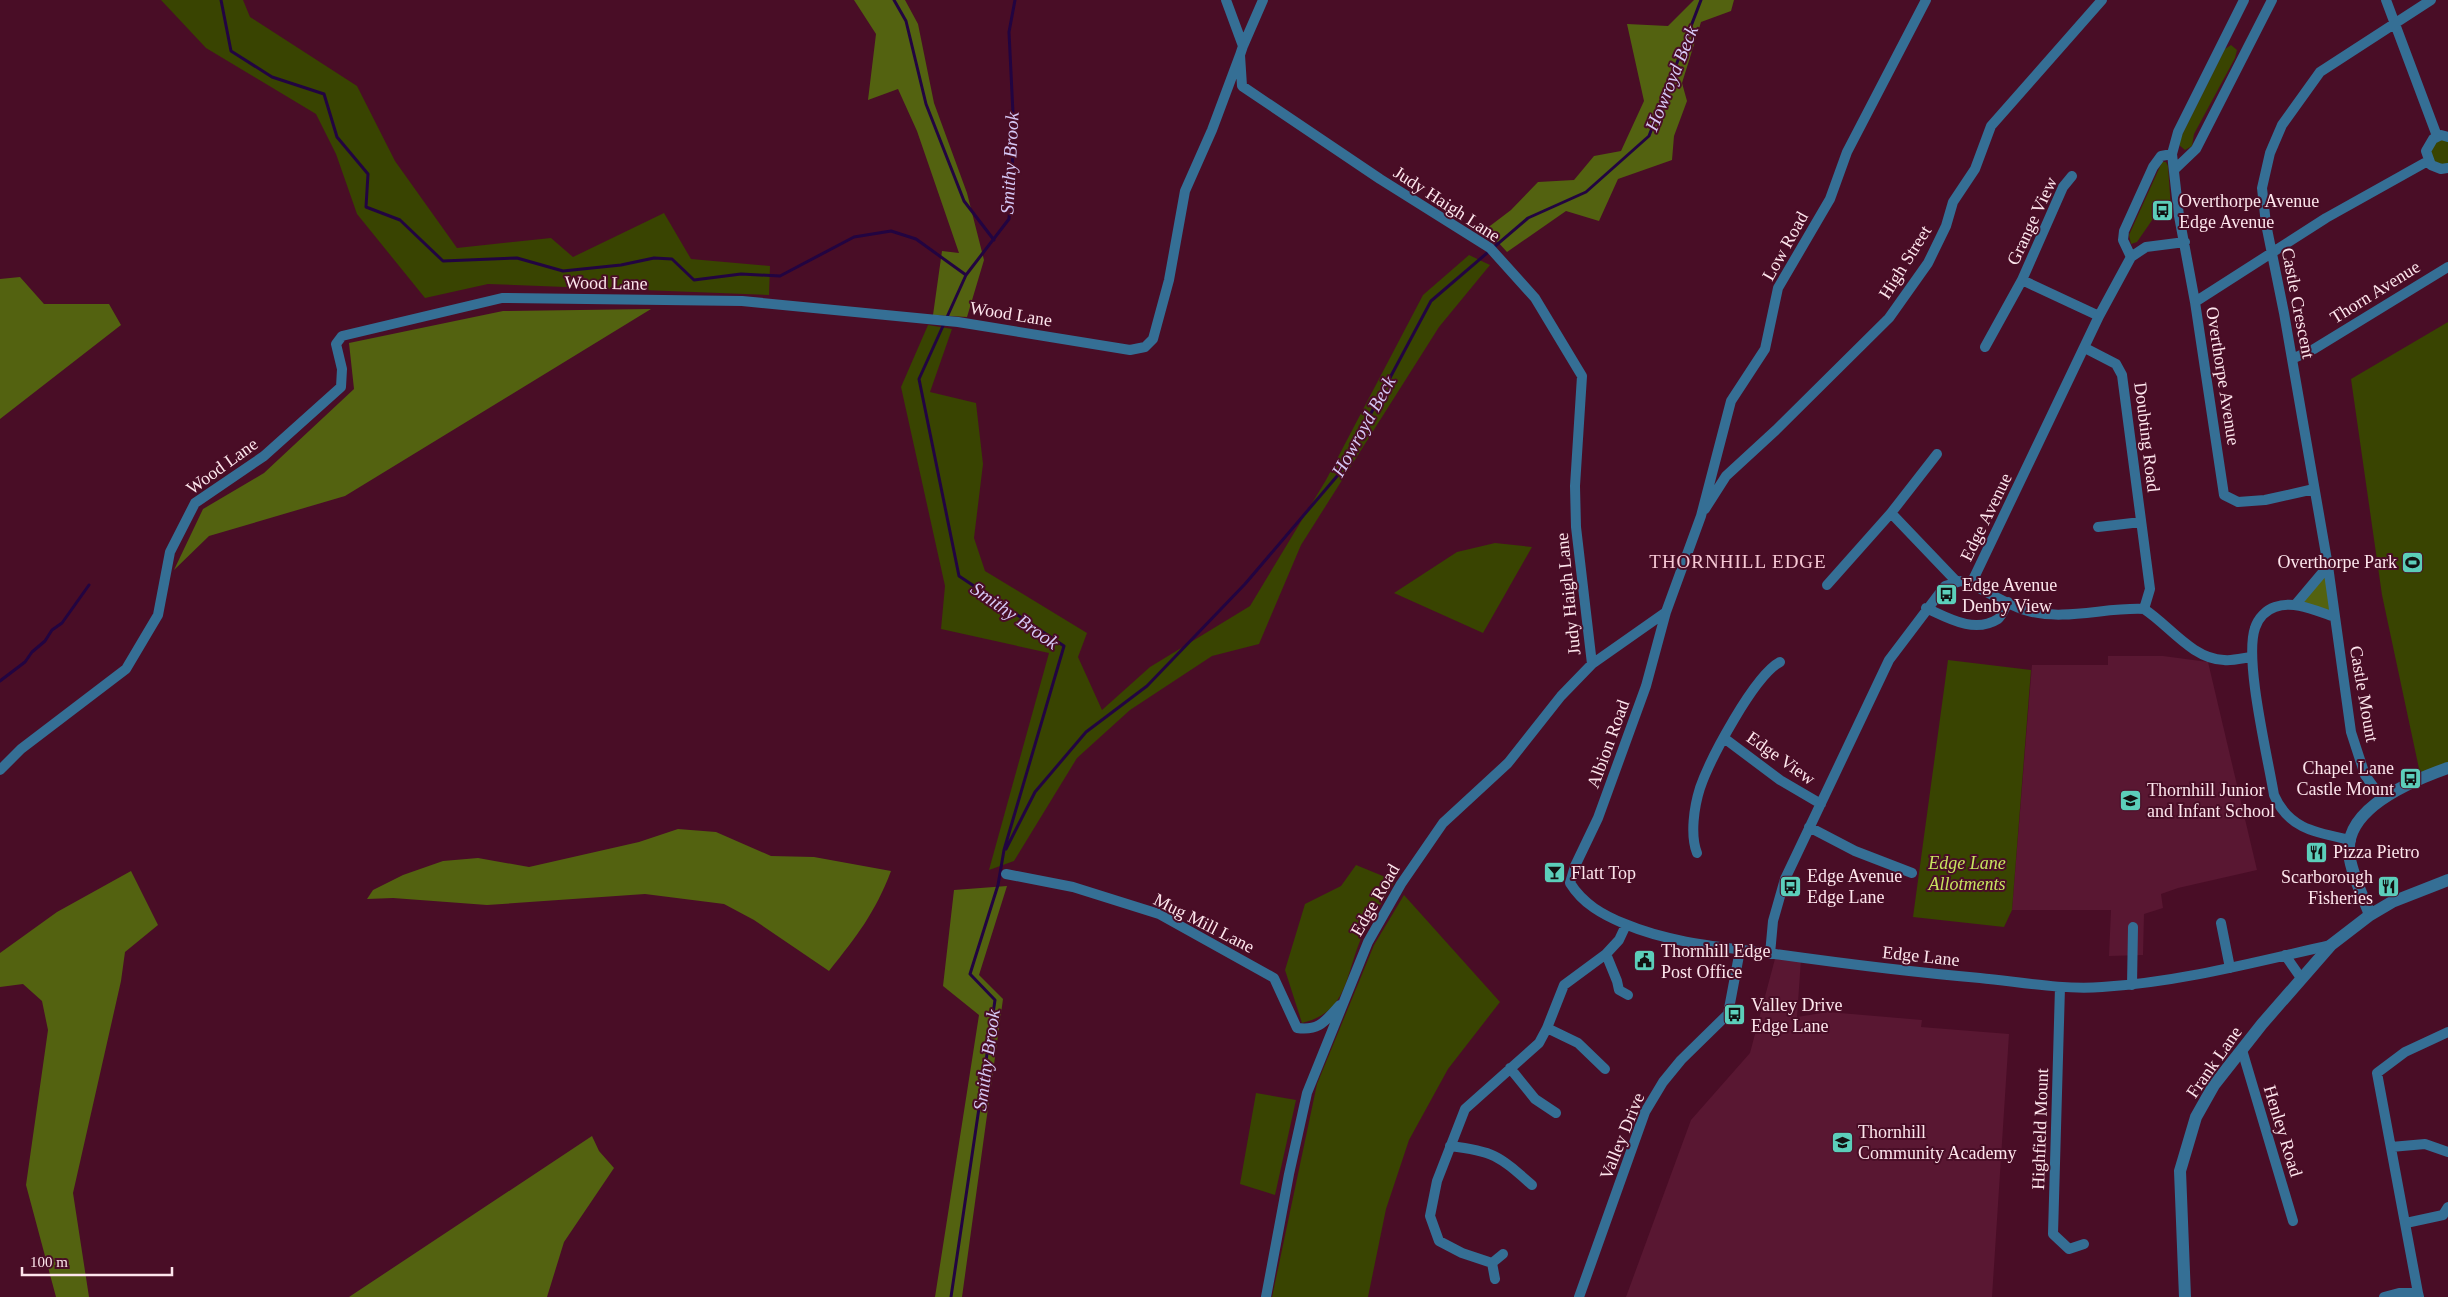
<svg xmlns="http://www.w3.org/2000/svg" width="2448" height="1297" font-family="'Times New Roman',serif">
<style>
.built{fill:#591732}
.green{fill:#394401}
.forest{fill:#536210}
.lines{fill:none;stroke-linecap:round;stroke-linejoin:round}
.stream{stroke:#220441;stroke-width:3}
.minor{stroke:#356f95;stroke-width:10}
.tertiary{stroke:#356f95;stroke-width:12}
.labels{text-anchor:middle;stroke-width:4;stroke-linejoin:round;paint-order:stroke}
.poi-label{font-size:18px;fill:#fde5ec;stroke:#490d26;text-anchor:start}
.street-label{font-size:18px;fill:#fde5ec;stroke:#490d26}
.park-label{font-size:18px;font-style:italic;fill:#c7e35f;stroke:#490d26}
.water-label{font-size:19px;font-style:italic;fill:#d6c8f5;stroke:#490d26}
.neighbourhood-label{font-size:19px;letter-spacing:1px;fill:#f6c8d5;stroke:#490d26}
</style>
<rect width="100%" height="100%" fill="#490d26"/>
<path class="built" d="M2108,656h55l45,6 49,208 -79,18 -17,6 2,14 -19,6 -1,41 -34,1 2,-46h-99l20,-245h76z
M1776,955l25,4 -4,58 31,-5 94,8 -1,7 88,7 -17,263h-366l65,-177 59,-67z"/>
<path class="green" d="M161,0h82l7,17 107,69 38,75 62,87 94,-10 22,19 91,-44 27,46 79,7 -1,29 -281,-11 -63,14 -68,-84 -21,-60 -20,-40 -110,-66z
M2231,45l6,5 -2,8 -41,76 -2,12 -7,4 -6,-5 3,-10 43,-86z
M2448,137v31h-12l-9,-22z
M2162,162h4l2,4 3,43h-14v4l-20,29 -6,2 -2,-9z
M1469,255l21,10 -51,62 -138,218 -42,99 -47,12 -82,54 -53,48 -63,103 -25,9 60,-217 -108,-24 4,-43 -44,-199 27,-62 24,4 -22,63 46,11 7,61 -9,74 11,33 102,62 -9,24 24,53 48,-43 100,-61 76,-126 97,-185z
M2448,322v446l-27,10 -39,-183 -31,-216z
M1495,543l37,4 -49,86 -89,-40 63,-41z
M1948,660l83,10 -19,240 -8,17 -91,-10z
M1356,865l39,16c-12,20 -26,40 -35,60 -15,37 -13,71 -58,82l-17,-53 20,-66 36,-18z
M1404,895l96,107 -52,67 -39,71 -23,69 -18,88h-96l45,-213 57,-139z
M1256,1093l40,7 -21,95 -35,-11z"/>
<path class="forest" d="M854,0h51l13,24 16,79 33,90 17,67 -17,57 -34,-2 9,-64 17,2 -42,-122 -19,-42 -30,11 8,-66z
M1694,0h40l-3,11 -30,11 -19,61 5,18 -13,35 -2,24 -54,19 -19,42 -33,-10 -59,41 -21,-23 25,-19 27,-28 36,-2 20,-24 27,-5 23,-50 -17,-77 41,2z
M20,277l24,27h65l12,21 -121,94v-140z
M651,309l-306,187 -136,40 -35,34 29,-61 61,-36 90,-84 -5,-46 154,-32z
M2328,566l7,51 -39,-13z
M678,829l38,3 55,24 43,1 77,14c-16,42 -34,65 -62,100l-75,-51 -30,-16 -79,-10 -158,11 -94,-7 -26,1 6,-9 30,-15 40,-14 35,-3 51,9 110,-25z
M131,871l27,54 -33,27 -4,29 -48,212 16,104h-33l-30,-112 22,-155 -6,-29 -19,-17 -23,3v-34l57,-41z
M1007,886l-28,89 24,24 -41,298h-27l44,-282 -36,-29 11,-96z
M592,1136l7,15 15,17 -50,74 -17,55h-198z"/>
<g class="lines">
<path class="stream" d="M221,0l10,51 41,26 52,17 13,43 31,37 -2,33 34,13 43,41 74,-3 46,13 58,-6 33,-7 18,1 22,21 47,-6 39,2 74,-39 37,-6 25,8 50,36
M894,0l12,21 20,83 38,97 30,39
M0,681l25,-19 7,-10 13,-11 7,-11 10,-7 27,-38
M1006,849l29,-57 51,-60 61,-46 98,-102 93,-109 93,-174 97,-83 58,-26 63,-56 52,-136
M951,1297l44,-297 -25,-26 28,-89 6,-35 60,-204 -105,-70 -40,-197 47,-104 43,-56 5,-85 -5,-102 6,-32"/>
<path class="minor" d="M1226,0l17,46 -3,9 2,31 138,93 110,69 45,50 47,78 -7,110 1,41 16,137
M1926,0l-79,152 -17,47 -52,89 -13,61 -34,52 -30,115 -35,96 -20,74 -48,132 -23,48 -5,17c13,21 33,32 55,41 45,19 96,23 143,29 71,10 141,19 212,25 41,4 82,12 122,9 78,-5 153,-25 229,-42
M2244,0l-66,132 -6,22 7,62 16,86 29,193 14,7 27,-2 49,-11
M2386,0l51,136
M1243,46l20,-46
M2448,137l-7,-2 -8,4 -7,12 5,14 10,4 7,-1
M2174,170l22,-21 76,-149
M2072,176l-9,11 -41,93 77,36
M2131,257l-8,-17 1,-9 29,-64 8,-11 11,-2
M2195,302l131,-84 102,-57
M1985,347l37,-67
M2292,359l22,-10 134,-82
M1705,509l21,-33 50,-46 113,-112 39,-55 18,-37 7,-24 22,-33 16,-43 111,-126
M1891,513l65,68
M2098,527l43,-5
M1971,584c19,9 38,22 57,27 36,10 79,-4 116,-2l6,-20 -28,-214 -6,-11 -31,-16
M1827,585l64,-72 46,-59
M2296,604l32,-38
M1926,608c22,10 48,26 72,11 4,-3 7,-12 10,-17
M2144,609c25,16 48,50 80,51 9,1 19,-2 27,-3
M2335,617c-19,-6 -40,-17 -60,-10 -9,3 -17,11 -20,21 -11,32 13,130 19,167 15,35 44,38 77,45
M1724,738l56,42 41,24
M0,770l21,-21 105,-80 32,-54 12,-63 25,-49 69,-47 77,-69 1,-18 -6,-25 6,-8 160,-38 240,3 216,21 172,28 15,-3 8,-8 16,-59 16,-89 27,-61 28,-75
M2382,799l-17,-24 -14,-43 -23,-166 -44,-253 -18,-89 -4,-36 8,-35 12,-28 38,-53 111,-72
M1809,827l46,24 57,22
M1697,853c-7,-18 -3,-46 3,-65 10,-29 54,-112 80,-126
M1006,874l67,13 86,27 115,64 23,50c23,3 28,-7 43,-23
M2221,923l9,45
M1606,954l11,27 2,9 9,5
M1770,954l3,-33 12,-42 104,-219 56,-74 16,-5 10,3 128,-268 32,-59 15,-10 39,-5
M2285,955l16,23
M2132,985l1,-58
M2060,987l-7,247 16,15 15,-5
M1547,1028l31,15 27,26
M2242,1050l51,171
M1510,1068l25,31 21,14
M1450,1146c44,5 49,10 82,39
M2391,1147l34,-3 23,8
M2406,1223l37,-8 5,-8
M1492,1263l11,-9
M1495,1279l-3,-16 -30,-10 -23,-12 -9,-25 7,-35 28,-72 74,-66 8,-15 17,-43 42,-31 13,-14 7,-15
M2418,1293l-41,-220 28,-21 43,-20
M1266,1297l23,-123 18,-81 61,-151 33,-58 42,-61 65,-60 53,-67 31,-32 74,-52
M1579,1297l66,-185 18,-30 18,-22 47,-46 12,-64
M2384,1297l15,-4h19l1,4"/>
<path class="tertiary" d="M2370,915c-7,-19 -19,-42 -21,-62 -4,-46 65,-73 99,-85
M2185,1297l-5,-126 16,-54 18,-32 48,-61 69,-79 39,-30 22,-13 56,-22"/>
</g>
<defs>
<symbol id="bus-square" viewBox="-11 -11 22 22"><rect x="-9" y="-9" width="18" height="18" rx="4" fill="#5cceba" stroke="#490d26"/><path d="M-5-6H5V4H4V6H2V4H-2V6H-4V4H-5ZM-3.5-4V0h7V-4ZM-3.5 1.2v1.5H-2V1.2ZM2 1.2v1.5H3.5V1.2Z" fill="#111"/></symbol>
<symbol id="stadium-square" viewBox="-11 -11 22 22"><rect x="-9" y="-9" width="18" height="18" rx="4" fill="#5cceba" stroke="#490d26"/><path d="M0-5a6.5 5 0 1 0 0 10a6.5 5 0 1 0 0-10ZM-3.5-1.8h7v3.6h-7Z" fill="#111"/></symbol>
<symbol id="school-square" viewBox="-11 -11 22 22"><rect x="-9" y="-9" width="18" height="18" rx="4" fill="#5cceba" stroke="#490d26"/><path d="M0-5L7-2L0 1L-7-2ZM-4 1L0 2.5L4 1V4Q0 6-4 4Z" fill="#111"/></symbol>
<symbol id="restaurant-square" viewBox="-11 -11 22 22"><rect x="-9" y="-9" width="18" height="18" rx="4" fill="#5cceba" stroke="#490d26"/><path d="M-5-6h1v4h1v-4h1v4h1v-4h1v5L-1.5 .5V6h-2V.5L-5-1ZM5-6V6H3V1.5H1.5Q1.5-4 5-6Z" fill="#111"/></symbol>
<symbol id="bar-square" viewBox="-11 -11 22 22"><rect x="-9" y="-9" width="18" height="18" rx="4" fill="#5cceba" stroke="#490d26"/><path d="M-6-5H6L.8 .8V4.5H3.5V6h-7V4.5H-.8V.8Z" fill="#111"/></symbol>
<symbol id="civic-square" viewBox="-11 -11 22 22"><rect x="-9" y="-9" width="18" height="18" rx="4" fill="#5cceba" stroke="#490d26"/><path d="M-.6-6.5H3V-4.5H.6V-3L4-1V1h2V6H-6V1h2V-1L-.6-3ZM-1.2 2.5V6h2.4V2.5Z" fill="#111"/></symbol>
</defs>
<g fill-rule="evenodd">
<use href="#bus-square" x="2150" y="198" width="25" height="25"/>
<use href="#stadium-square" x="2400" y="550" width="25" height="25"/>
<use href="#bus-square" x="1934" y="582" width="25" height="25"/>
<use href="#bus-square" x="2398" y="766" width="25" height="25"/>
<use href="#school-square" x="2118" y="788" width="25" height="25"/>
<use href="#restaurant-square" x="2304" y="840" width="25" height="25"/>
<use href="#bar-square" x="1542" y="860" width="25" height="25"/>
<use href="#bus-square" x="1778" y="874" width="25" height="25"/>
<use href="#restaurant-square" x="2376" y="874" width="25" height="25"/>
<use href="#civic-square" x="1632" y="948" width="25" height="25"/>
<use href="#bus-square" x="1722" y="1002" width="25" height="25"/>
<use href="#school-square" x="1830" y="1130" width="25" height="25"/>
</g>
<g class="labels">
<g class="poi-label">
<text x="2179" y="207">Overthorpe Avenue<tspan x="2179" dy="21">Edge Avenue</tspan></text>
<text x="2397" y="568" text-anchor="end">Overthorpe Park</text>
<text x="1962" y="591">Edge Avenue<tspan x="1962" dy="21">Denby View</tspan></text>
<text x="2394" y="774" text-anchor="end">Chapel Lane<tspan x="2394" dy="21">Castle Mount</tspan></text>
<text x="2147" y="796">Thornhill Junior<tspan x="2147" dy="21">and Infant School</tspan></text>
<text x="2333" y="858">Pizza Pietro</text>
<text x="1571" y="879">Flatt Top</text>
<text x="1807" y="882">Edge Avenue<tspan x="1807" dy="21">Edge Lane</tspan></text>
<text x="2373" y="883" text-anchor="end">Scarborough<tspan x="2373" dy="21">Fisheries</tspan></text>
<text x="1661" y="957">Thornhill Edge<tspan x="1661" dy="21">Post Office</tspan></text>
<text x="1751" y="1011">Valley Drive<tspan x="1751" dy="21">Edge Lane</tspan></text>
<text x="1858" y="1138">Thornhill<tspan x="1858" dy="21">Community Academy</tspan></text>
</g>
<g class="street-label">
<text transform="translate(1447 204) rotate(33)" y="6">Judy Haigh Lane</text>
<text transform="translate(2032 221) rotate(-65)" y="6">Grange View</text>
<text transform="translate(1785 246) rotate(-61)" y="6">Low Road</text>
<text transform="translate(1905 262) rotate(-58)" y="6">High Street</text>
<text transform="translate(606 283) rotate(1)" y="6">Wood Lane</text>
<text transform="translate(2375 292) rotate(-32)" y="6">Thorn Avenue</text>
<text transform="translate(2298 303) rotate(79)" y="6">Castle Crescent</text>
<text transform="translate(1011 314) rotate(9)" y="6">Wood Lane</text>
<text transform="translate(2223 376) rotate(81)" y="6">Overthorpe Avenue</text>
<text transform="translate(2147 437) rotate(83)" y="6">Doubting Road</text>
<text transform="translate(222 466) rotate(-36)" y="6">Wood Lane</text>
<text transform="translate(1986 517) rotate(-64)" y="6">Edge Avenue</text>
<text transform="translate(1568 594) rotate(-96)" y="6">Judy Haigh Lane</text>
<text transform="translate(2364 694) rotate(80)" y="6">Castle Mount</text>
<text transform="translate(1608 744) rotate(-70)" y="6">Albion Road</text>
<text transform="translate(1781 758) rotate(35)" y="6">Edge View</text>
<text transform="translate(1375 900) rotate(-60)" y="6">Edge Road</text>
<text transform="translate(1204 923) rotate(27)" y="6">Mug Mill Lane</text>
<text transform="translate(1921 956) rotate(6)" y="6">Edge Lane</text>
<text transform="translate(2214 1062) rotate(-55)" y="6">Frank Lane</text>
<text transform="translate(2040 1129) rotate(-88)" y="6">Highfield Mount</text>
<text transform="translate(2283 1131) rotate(73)" y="6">Henley Road</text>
<text transform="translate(1622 1136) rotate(-68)" y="6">Valley Drive</text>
</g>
<g class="park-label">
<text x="1967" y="869">Edge Lane<tspan x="1967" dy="21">Allotments</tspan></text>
</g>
<g class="water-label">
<text transform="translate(1671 78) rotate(-68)" y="7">Howroyd Beck</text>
<text transform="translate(1009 163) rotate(-87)" y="7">Smithy Brook</text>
<text transform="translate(1363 426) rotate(-61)" y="7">Howroyd Beck</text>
<text transform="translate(1015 615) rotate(35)" y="7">Smithy Brook</text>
<text transform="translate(986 1060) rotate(-82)" y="7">Smithy Brook</text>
</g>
<g class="neighbourhood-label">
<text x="1738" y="568">THORNHILL EDGE</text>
</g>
</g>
<path d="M22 1267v8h150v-8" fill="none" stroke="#fde5ec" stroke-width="2.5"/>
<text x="30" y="1267" font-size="15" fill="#fde5ec" stroke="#490d26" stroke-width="4" paint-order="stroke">100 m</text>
</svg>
